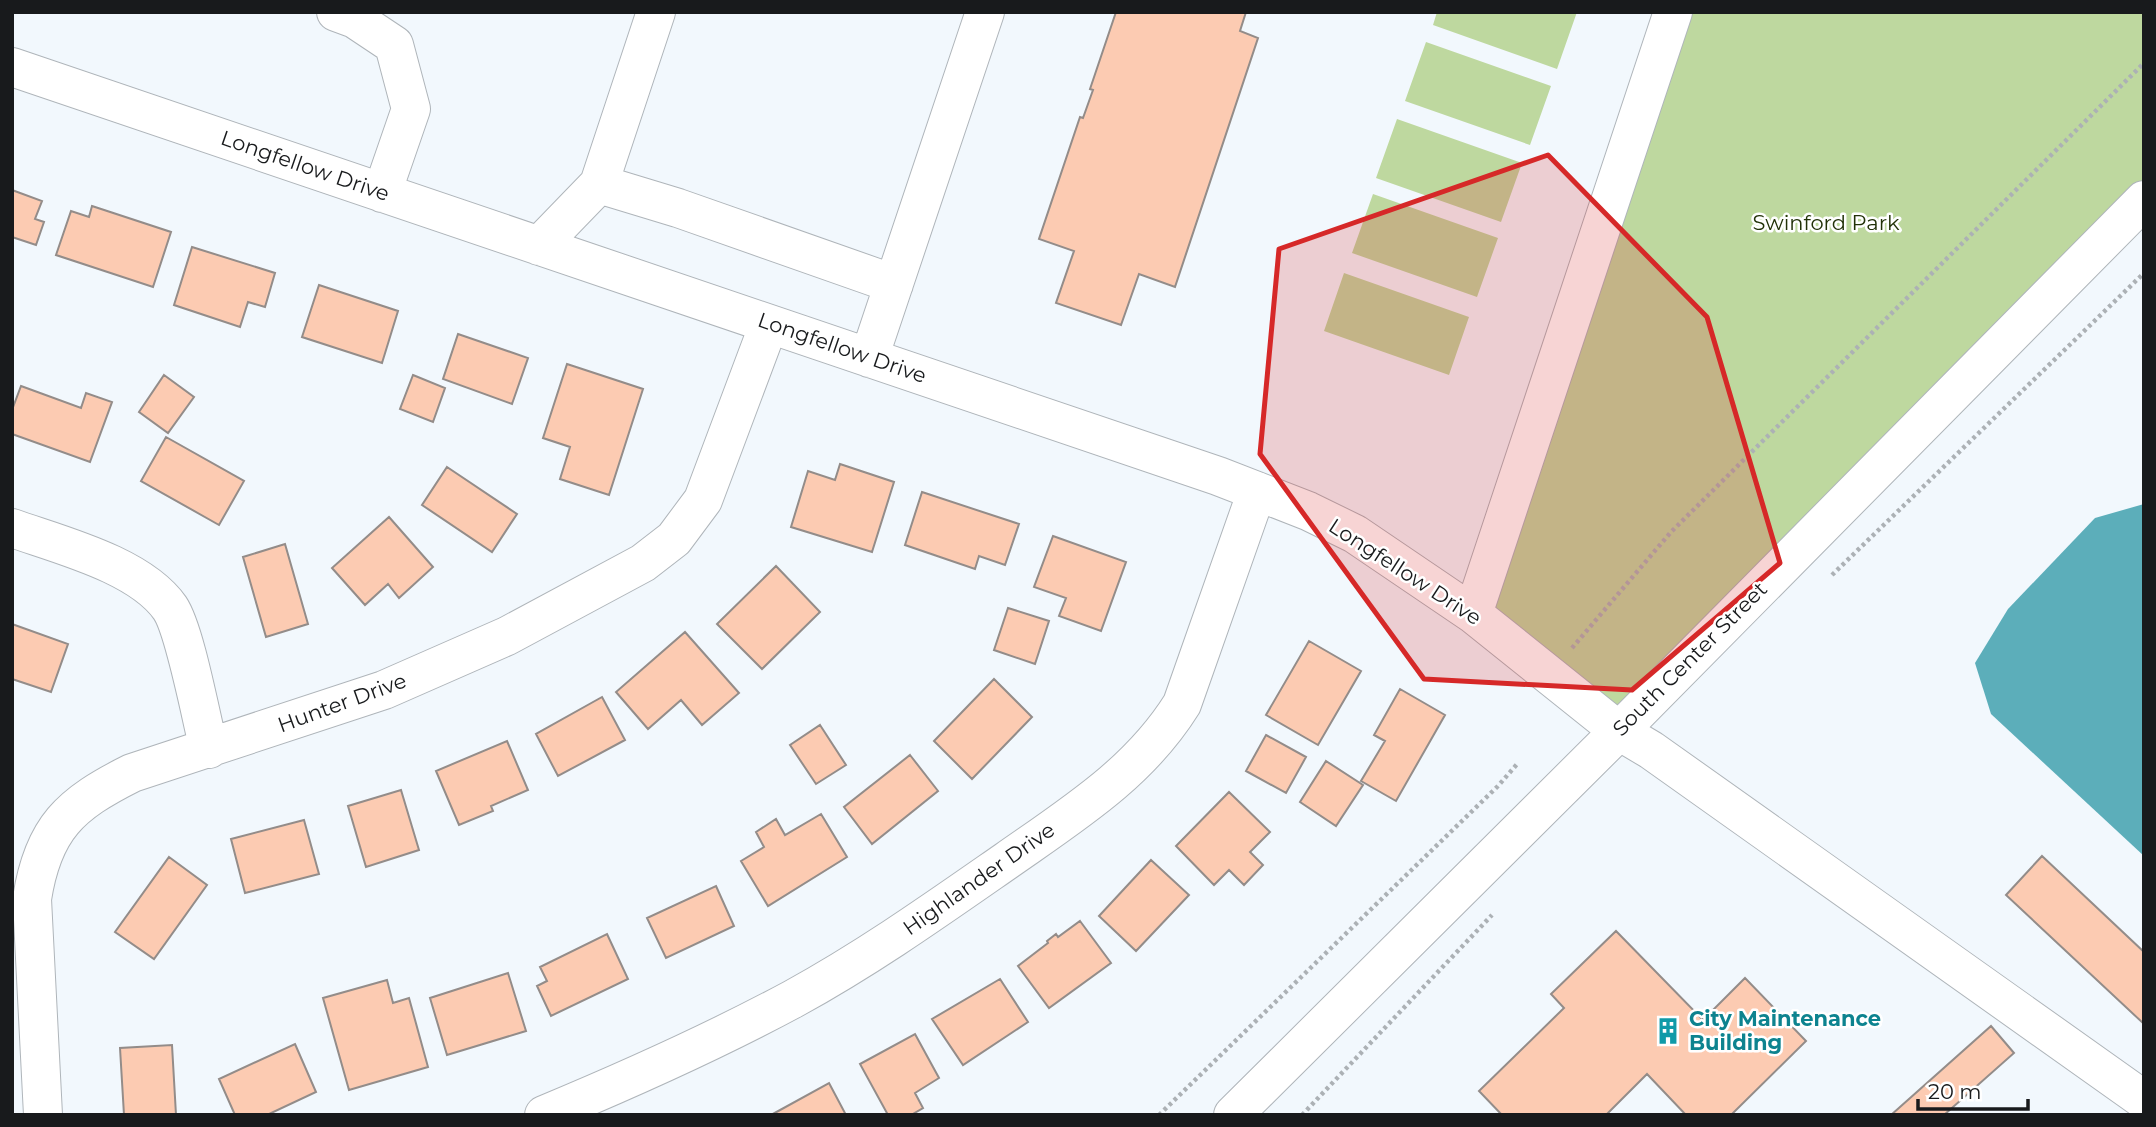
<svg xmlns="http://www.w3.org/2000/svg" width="2156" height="1127" font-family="Montserrat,sans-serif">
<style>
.green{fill:#bed89f}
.water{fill:#5caeba}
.building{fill:#fccbb2;stroke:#938c89;stroke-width:2}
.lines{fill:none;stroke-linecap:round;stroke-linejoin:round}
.minor-casing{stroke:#afb5ba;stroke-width:40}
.major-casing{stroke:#afb5ba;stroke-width:40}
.path{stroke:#acb1b5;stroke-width:4.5;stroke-dasharray:3.5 3.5;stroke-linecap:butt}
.minor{stroke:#fff;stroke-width:38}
.major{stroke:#fff;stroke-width:38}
.marked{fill:#d62828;fill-opacity:0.2;stroke:#d62828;stroke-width:5;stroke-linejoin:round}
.labels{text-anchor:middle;stroke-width:5;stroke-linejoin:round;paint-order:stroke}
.street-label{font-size:21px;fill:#181a1c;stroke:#fff}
.park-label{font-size:21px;fill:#223208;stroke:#fff}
.culture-label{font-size:21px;font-weight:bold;fill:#0d838f;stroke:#fff;text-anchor:start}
</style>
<rect width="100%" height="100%" fill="#f2f8fd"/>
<path class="green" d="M1437,12h140l-20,57 -124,-44z
M1673,12h471v192l-525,527 -146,-117z
M1426,42l125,44 -21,59 -125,-44z
M1397,119l125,44 -21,59 -125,-44z
M1373,194l125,44 -21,59 -125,-44z
M1344,273l125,44 -20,58 -125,-44z"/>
<path class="water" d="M2144,504v352l-153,-142 -16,-51 33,-54 87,-91z"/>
<path class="building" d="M1116,12h130l-6,19 18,7 -83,249 -36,-13 -18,51 -65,-22 18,-52 -35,-12 41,-122 3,1 10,-28 -3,-1z
M12,190l30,11 -7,18 9,3 -8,23 -24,-8z
M92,206l79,26 -18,55 -97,-32 15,-44 18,6z
M192,247l83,26 -10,34 -17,-5 -8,25 -66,-22z
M319,285l79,26 -16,52 -80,-26z
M458,334l70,24 -16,46 -69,-25z
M567,364l76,25 -34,106 -49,-16 10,-32 -27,-9z
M164,375l30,22 -26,36 -29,-21z
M413,375l32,13 -12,34 -33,-13z
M21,386l60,22 5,-15 26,9 -22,60 -78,-28v-24z
M166,437l78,44 -25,44 -78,-44z
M840,464l54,18 -22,70 -81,-25 17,-56 27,9z
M447,467l70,47 -25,38 -70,-47z
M922,492l97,32 -14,41 -26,-9 -4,13 -70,-24z
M389,517l44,50 -34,31 -11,-14 -23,21 -33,-37z
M1053,536l73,26 -25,69 -42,-15 7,-18 -32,-11z
M285,544l23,80 -42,13 -23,-80z
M776,566l44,46 -58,57 -45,-45z
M1008,608l41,13 -14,43 -41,-14z
M12,624l56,20 -17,48 -39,-13z
M685,632l54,61 -37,32 -21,-25 -33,29 -32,-37z
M1309,641l52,30 -43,74 -52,-30z
M994,679l38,38 -60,62 -38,-38z
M1400,689l45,26 -49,86 -35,-20 24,-40 -11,-6z
M602,697l23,43 -67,36 -22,-42z
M820,725l26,40 -30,19 -26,-39z
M1266,735l40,22 -20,36 -40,-22z
M507,741l21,49 -37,16 2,5 -34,14 -23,-54z
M910,755l28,36 -66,53 -28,-37z
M1326,761l37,24 -27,41 -36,-24z
M401,790l18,60 -53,17 -18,-61z
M1229,792l41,40 -20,20 13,13 -19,20 -15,-15 -15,15 -38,-39z
M821,814l26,43 -79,49 -27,-45 23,-14 -8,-15 20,-13 9,16z
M304,820l15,54 -74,19 -14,-54z
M2042,856l102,96v72l-138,-129z
M169,857l38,28 -53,74 -39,-27z
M1151,860l38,35 -53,56 -37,-35z
M716,886l18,40 -68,32 -19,-40z
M1080,921l31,42 -62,45 -31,-42 30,-23 -1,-2 9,-7 2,3z
M1616,931l87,89 42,-42 61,63 -75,74h-45l-39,-41 -41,41h-104l-23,-24 85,-83 -13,-14z
M607,934l21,45 -77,37 -14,-30 10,-5 -7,-14z
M508,973l18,58 -79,24 -17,-57z
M1000,979l28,43 -65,43 -31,-46z
M387,980l6,23 16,-5 19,69 -79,23 -26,-92z
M1991,1026l23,27 -70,62h-53z
M915,1034l24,44 -24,15 8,15 -12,7h-23l-28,-51z
M295,1044l21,48 -49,23h-32l-16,-36z
M172,1045l4,70h-52l-4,-67z
M829,1083l17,32h-75z"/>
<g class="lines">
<defs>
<path id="minor" d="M336,12l19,7 39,26 17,64 -29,84
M12,67l1206,409 90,35 47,23 118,80 146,117 32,19 493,350
M599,184l79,24 216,76
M539,246l60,-62 57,-172
M869,358l116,-346
M12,528c48,17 128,37 158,80 15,22 31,110 39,141
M1473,614l200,-602
M43,1115l-11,-216c11,-71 38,-95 100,-126l252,-83 123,-54 136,-73 31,-24 29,-39 66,-176
M544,1115c84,-35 169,-73 249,-116 75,-41 144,-90 213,-138 67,-47 133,-88 176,-157l75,-213"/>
<path id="major" d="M1233,1115l386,-384 525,-531"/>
</defs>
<use href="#minor" class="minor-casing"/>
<use href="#major" class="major-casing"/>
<path class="path" d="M1832,575l312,-302
M1572,648l99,-116 473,-469
M1159,1115l339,-329 20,-23
M1302,1115l190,-200"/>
<use href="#minor" class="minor"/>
<use href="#major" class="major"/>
</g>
<path class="marked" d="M1548,155l159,162 73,246 -148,127 -208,-11 -164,-225 19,-205z"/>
<defs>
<symbol id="building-bare" viewBox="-9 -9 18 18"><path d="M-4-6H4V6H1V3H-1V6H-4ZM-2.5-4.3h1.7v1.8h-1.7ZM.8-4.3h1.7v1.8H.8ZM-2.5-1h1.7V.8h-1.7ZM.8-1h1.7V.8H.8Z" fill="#0f9aa8" stroke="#fff" stroke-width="2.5" paint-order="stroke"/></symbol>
</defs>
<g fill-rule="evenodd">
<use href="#building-bare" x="1649" y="1012" width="38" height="38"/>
</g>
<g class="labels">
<g class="street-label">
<text transform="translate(305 166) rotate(19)" y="7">Longfellow Drive</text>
<text transform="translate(842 348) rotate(19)" y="7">Longfellow Drive</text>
<text transform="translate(1405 572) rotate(33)" y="7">Longfellow Drive</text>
<text transform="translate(1690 659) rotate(-45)" y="7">South Center Street</text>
<text transform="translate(342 703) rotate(-20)" y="7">Hunter Drive</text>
<text transform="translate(979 879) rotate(-35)" y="7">Highlander Drive</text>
</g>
<g class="park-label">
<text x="1826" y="230">Swinford Park</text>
</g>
<g class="culture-label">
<text x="1689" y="1026">City Maintenance<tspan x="1689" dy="24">Building</tspan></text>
</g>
</g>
<rect width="2156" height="1127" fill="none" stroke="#181a1c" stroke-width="28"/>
<path d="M1918 1099v10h110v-10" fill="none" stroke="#181a1c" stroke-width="3.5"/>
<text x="1928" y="1099" font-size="21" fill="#181a1c" stroke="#ffffff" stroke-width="5" paint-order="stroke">20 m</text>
</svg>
